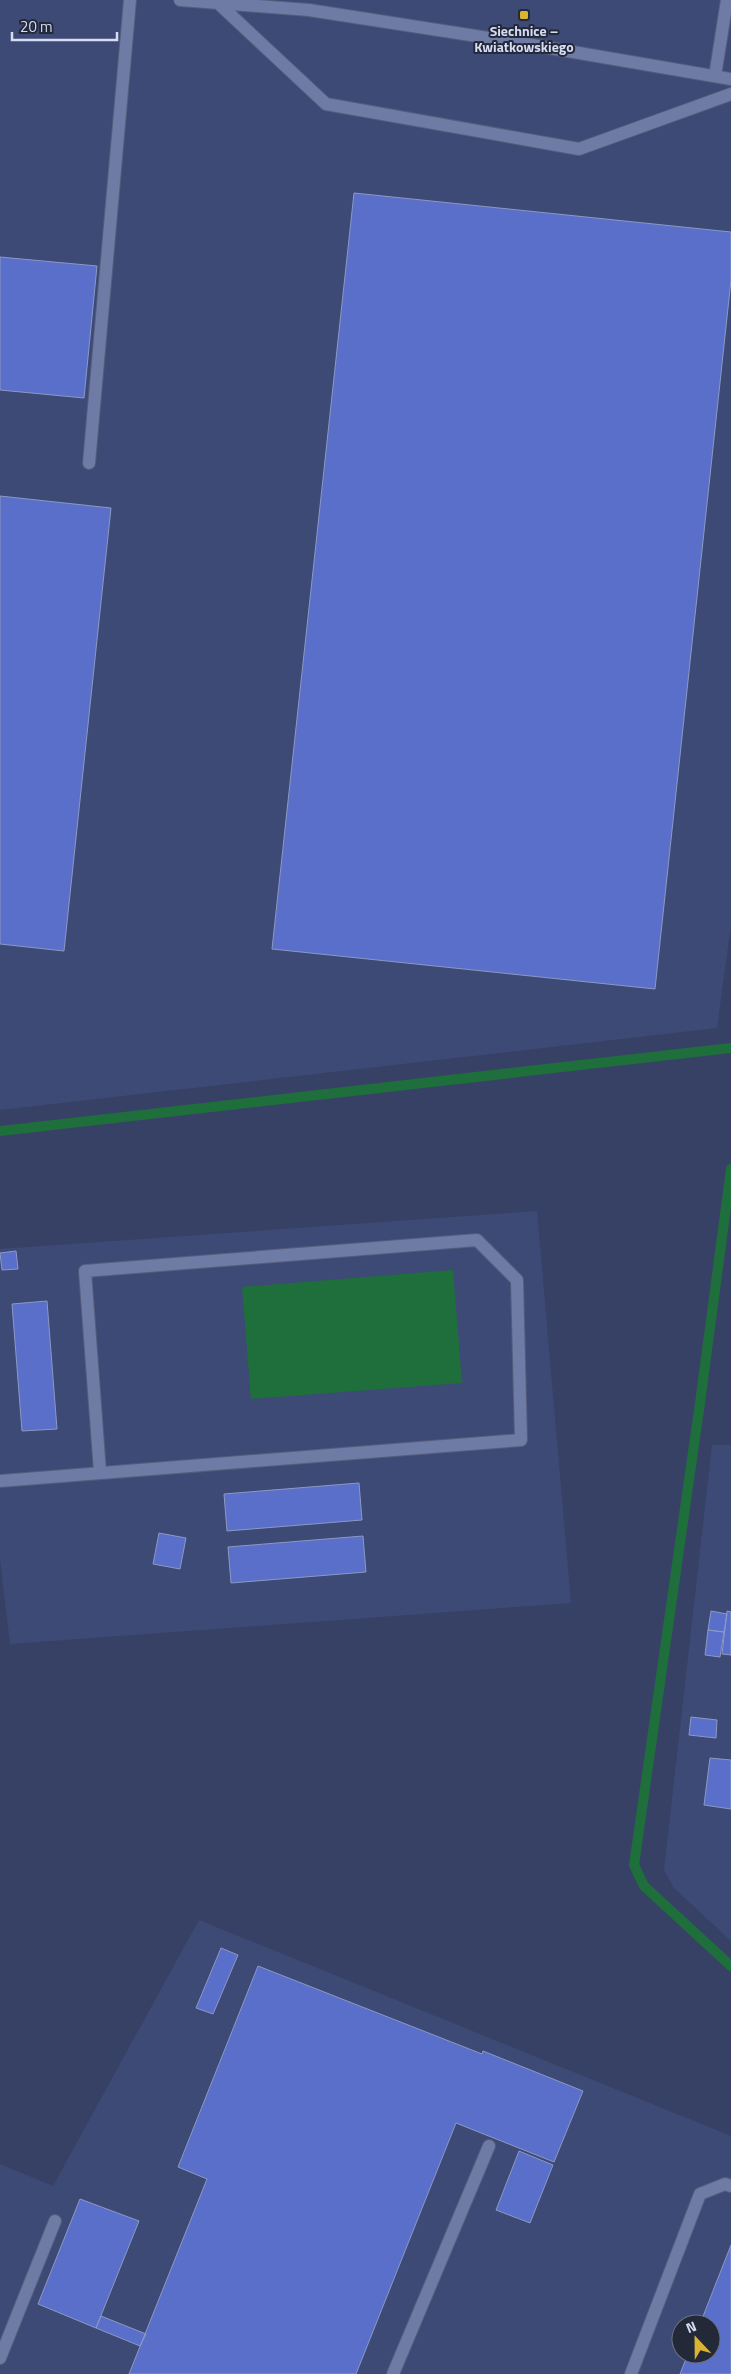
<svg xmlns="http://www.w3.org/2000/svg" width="731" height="2374" font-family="'Titillium Web',sans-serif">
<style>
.built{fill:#3e4a76;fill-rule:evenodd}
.water{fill:#1e6f3b}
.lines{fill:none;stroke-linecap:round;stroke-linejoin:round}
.stream{stroke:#1e6f3b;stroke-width:10}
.building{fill:#596fc9;stroke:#8c99c4}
.lane-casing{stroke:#555d7d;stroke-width:14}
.lane{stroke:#6e7ba4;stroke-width:12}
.poi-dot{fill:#dab333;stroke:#24293a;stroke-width:2}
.labels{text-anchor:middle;stroke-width:4;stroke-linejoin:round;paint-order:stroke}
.poi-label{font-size:14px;font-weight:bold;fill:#d5dcf3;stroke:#24293a}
</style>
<rect width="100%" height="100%" fill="#374166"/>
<path class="built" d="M0,0h731v924l-14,104 -717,82z
M537,1211l34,392 -561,41 -10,-85v-310z
M712,1445h19v496l-57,-53 -10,-18z
M199,1920l532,216v238h-731v-210l53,22zM681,2324h30v30h-30z"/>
<path class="water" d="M453,1270l9,113 -211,16 -9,-112z"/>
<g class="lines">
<path class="stream" d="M0,1131l731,-83
M731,1169l-31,234 -66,462 10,21 87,80"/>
</g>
<path class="building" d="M354,193l377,39v48l-76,709 -383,-40z
M0,257l97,9 -13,132 -84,-8z
M0,496l111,12 -47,443 -64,-7z
M16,1251l2,18 -16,1 -2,-17z
M47,1301l10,128 -35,2 -10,-127z
M359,1483l3,37 -135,11 -3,-37z
M159,1533l27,5 -6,31 -27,-5z
M363,1536l3,36 -135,11 -3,-36z
M711,1611l16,3 -3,18 -16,-2z
M727,1611l4,1v43l-9,-1z
M708,1630l16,2 -4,25 -15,-2z
M691,1717l26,3 -1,18 -27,-3z
M710,1758l21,2v49l-27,-4z
M221,1948l17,7 -25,59 -17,-6z
M258,1966l224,88 1,-3 100,40 -29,71 -98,-39 -100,251h-227l78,-195 -29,-12z
M519,2151l34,14 -23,58 -34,-13z
M80,2199l59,22 -43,107 -58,-24z
M731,2245v129h-51l8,-20h23v-30h-11z
M101,2316l45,18 -6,12 -44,-18z"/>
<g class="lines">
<defs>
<path id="lane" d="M180,0l129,10 206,32 216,37
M219,4l107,100 253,45 152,-55
M715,76l12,-76
M89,463l41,-463
M0,1481l521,-41 -4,-160 -40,-40 -392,31 15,201
M0,2358l55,-137
M393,2374l96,-228
M631,2374l69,-180 25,-10 6,2"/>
</defs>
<use href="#lane" class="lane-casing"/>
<use href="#lane" class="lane"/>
</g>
<rect class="poi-dot" x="519" y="10" width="10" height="10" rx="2.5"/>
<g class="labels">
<g class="poi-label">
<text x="524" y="36">Siechnice –<tspan x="524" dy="16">Kwiatkowskiego</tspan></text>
</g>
</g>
<g transform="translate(696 2339) rotate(338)"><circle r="24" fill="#24293a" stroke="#6b7184"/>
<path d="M0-4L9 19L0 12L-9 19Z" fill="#dab333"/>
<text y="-8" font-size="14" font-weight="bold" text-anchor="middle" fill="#d5dcf3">N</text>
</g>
<path d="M12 32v8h105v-8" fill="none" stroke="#d5dcf3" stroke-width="2.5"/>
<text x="20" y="32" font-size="15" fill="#d5dcf3" stroke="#24293a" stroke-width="4" paint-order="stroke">20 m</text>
</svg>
